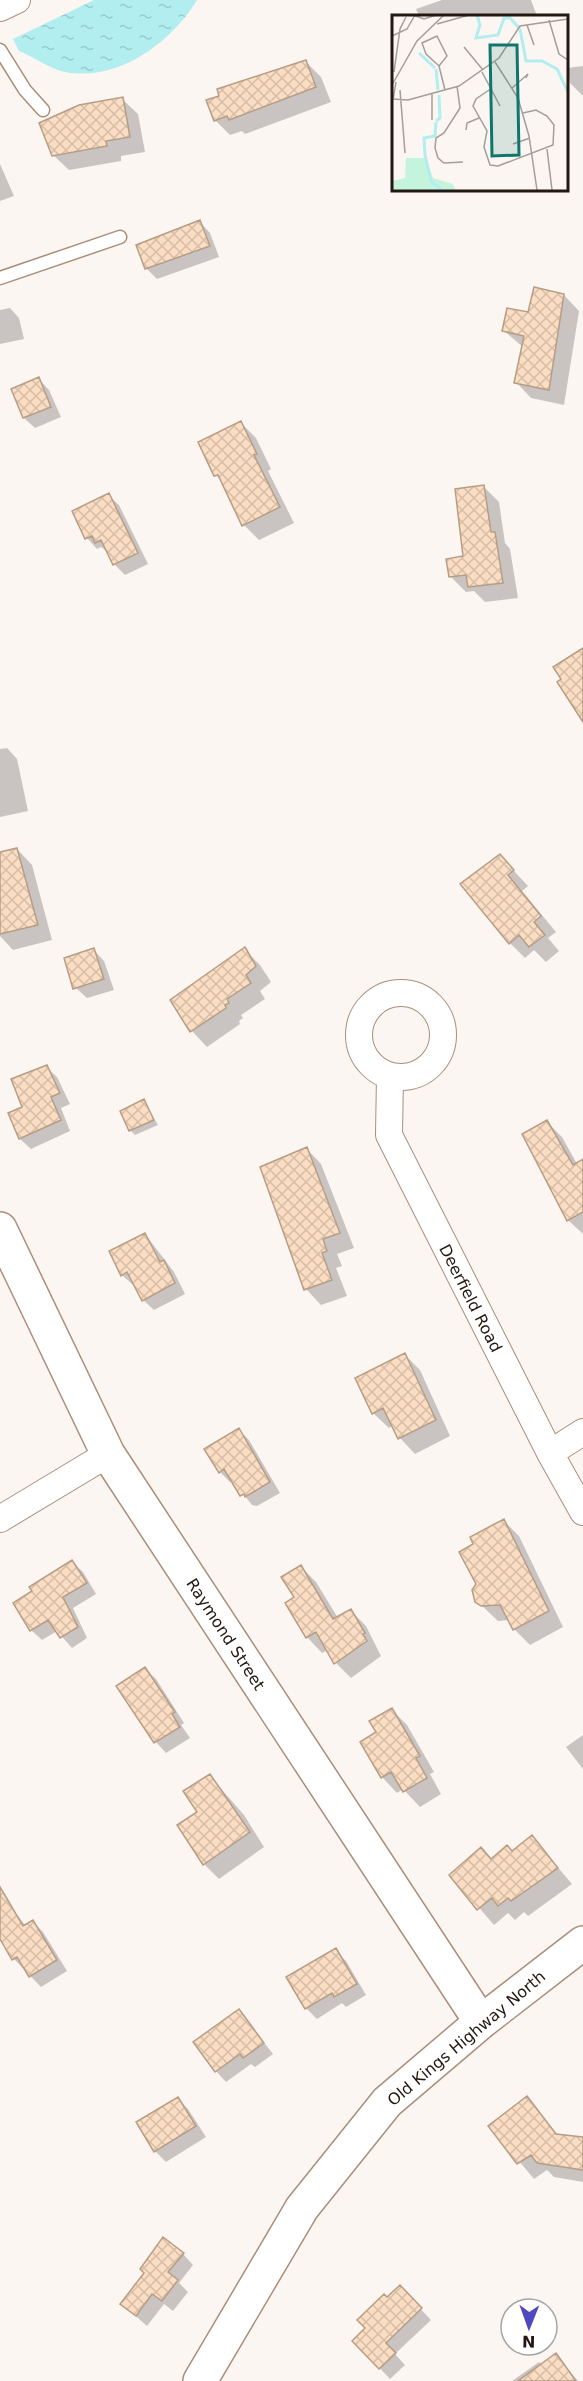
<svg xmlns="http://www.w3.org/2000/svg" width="583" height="2381" font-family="'DejaVu Sans',sans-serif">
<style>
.water{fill:url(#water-ripples)}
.shadow{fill:#0003}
.building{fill:url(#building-cross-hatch);stroke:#b79d85;stroke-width:1.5}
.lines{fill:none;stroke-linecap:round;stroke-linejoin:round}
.lane-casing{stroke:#ab8e7a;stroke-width:15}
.street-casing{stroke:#ab8e7a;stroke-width:28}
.secondary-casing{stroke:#ab8e7a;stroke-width:36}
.lane{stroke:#fff;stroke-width:12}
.street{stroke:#fff;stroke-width:26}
.secondary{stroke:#fff;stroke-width:33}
.labels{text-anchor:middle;stroke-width:6;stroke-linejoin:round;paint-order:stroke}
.street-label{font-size:16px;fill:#231811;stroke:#fff}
.inset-river{fill:none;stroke:#b2edef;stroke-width:3}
.inset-road{fill:none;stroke:#a59d98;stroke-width:1.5}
.view{fill:#0f766e;fill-opacity:0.15;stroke:#0f766e;stroke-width:3}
.inset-edge{fill:none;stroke:#231811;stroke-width:3}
</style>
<defs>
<pattern id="water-ripples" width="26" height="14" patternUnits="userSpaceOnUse" patternTransform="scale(1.5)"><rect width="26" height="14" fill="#b2edef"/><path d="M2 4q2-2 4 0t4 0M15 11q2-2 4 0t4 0" fill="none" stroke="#99cacc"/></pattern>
<pattern id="building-cross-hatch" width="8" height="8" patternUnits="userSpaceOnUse" patternTransform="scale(1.5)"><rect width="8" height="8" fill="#faddc3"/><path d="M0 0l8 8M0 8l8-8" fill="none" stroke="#d6bda6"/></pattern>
</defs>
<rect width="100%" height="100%" fill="#fcf6f2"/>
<path class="water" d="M94,0h103c-26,43 -79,82 -132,72 -16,-3 -30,-15 -46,-21l-6,-12z"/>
<path class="shadow" d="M442,0h89l6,16h-118l-3,-7z
M306,62l15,15 10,25 -86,32 -3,-3 -12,4 -15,-15z
M583,66v30l-13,-13 -2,-15z
M122,99l16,15 7,38 -24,4v5l-52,9 -16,-15z
M0,164l14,32 -14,5z
M200,222l10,11 9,24 -62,22 -11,-11z
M564,295l15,16 -15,94 -33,-7 -15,-16 7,-35 -19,-16z
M10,308l9,10 5,21 -24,5v-34z
M39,379l10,11 12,27 -26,11 -11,-10z
M241,423l15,15 15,31 -3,2 26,52 -35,17 -15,-15 -20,-42 -8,-8z
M484,487l15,15 6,41 5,6 8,49 -33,4 -11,-11 -8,1 -15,-15 14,-20z
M108,495l11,10 29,59 -23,11 -11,-11 -6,-12 -7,-5 -4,2 -10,-11 -13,-26z
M7,748l10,11 11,52 -28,6v-68z
M17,849l15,16 20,75 -39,10 -13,-14v-83z
M500,856l28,30 -6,5 34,41 -8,6 11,13 -13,11 -12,-12 -9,8 -15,-15z
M244,949l16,16 11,17 -11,9 5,8 -24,16 2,3 -4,3 1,3 -33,23 -15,-16 -20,-30z
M94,950l10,11 10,29 -27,8 -11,-10z
M46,1067l11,10 13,27 -9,4 9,23 -39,18 -11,-10 -10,-25 14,-6z
M143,1101l15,24 -23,10 -5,-5z
M547,1122l15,15 15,27 6,-4v74l-15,-14z
M306,1148l15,16 33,84 -17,6 5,12 -6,2 11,28 -26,9 -15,-16z
M145,1234l29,38 11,22 -31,16 -11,-10 -8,-16 -2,1 -11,-10z
M405,1355l15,15 30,66 -35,18 -15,-16 -7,-13 -4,3 -16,-15z
M239,1430l10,10 31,53 -23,13 -5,-1 -19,-24 -3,1 -10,-10z
M504,1521l15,15 44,91 -33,18 -16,-16 -4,-9 -12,1 -21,-20 -2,-56z
M72,1562l11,10 13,22 -23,14 14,30 -15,10 -15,-17 -15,9 -11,-10z
M301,1567l15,15 22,36 12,-8 16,16 15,30 -30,22 -15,-15 -8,-13 -6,3 -15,-16 -20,-34 9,-5z
M145,1669l11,10 28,44 -3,2 9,13 -24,15 -10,-11 -38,-56z
M392,1710l15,15 27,47 -4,2 11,20 -21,13 -17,-18 -6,4 -15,-16 -20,-35 16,-9z
M583,1735v34l-17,-22z
M210,1776l34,39 20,32 -45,32 -15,-15 -5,-51z
M532,1837l40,47 -44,32 -4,-4 -9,8 -7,-7 -14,12 -43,-50 61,-23z
M9,1905l17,21 7,-4 10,10 24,39 -26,16 -27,-28 -14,-23v-26z
M335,1950l11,11 20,34 -20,12 -4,-4 -25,16 -11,-11z
M239,2011l34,43 -18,13 -4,-3 -25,18 -10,-11z
M526,2098l33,38 24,2v44l-29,-5 -7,-7 -13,9 -44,-53z
M178,2099l10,10 18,28 -40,25 -11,-11z
M183,2254l10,11 -14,18 9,9 -15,19 -9,-7 -17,22 -25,-22z
M400,2287l31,33 -36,34 10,11 -15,14 -36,-38z
M556,2355l22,26h-66l27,-19 3,3z"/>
<path class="building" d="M306,60l10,27 -87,33 -2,-4 -13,5 -8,-21 13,-4 -2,-7z
M123,97l7,40 -24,4 1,5 -55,10 -13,-33 40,-18z
M200,220l10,26 -65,23 -9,-24z
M534,287l30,7 -15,96 -35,-7 10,-47 -22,-5 5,-23 21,4z
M39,377l12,30 -28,11 -12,-29z
M241,421l16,33 -3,1 26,52 -38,19 -24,-51 -4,1 -16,-34z
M484,485l7,47h4l8,51 -35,4 -2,-12 -17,2 -3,-18 17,-3 -8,-67z
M109,493l29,60 -25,12 -12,-25 -6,3 -3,-7 -7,3 -13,-28z
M583,648v74l-26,-40 4,-3 -8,-12z
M17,848l21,77 -38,9v-82z
M500,854l14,16 -6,5 33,41 -7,6 11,13 -16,12 -10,-12 -10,9 -49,-60z
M245,947l11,19 -10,9 5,8 -24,16 2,4 -4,2 1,3 -36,24 -20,-32z
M94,948l10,31 -31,10 -9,-31z
M47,1065l13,28 -9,4 10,23 -42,19 -11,-26 14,-6 -11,-28z
M144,1099l10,21 -25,11 -9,-20z
M547,1120l26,45 10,-6v53l-16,9 -45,-87z
M307,1147l33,86 -17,6 4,12 -5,2 10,27 -28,10 -44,-123z
M145,1233l15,29 4,-2 11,23 -33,18 -15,-29 -6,4 -12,-25z
M405,1353l31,67 -38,19 -15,-31 -11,6 -17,-36z
M239,1428l31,54 -25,15 -1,-3 -4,2 -16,-27 -5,4 -15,-24z
M504,1519l45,92 -36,19 -13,-25 -19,1 -6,-4 -3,-12 4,-6 -17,-32 14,-8 -3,-7z
M72,1560l15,23 -24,14 15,30 -18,11 -12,-18 -18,11 -17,-28 19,-12 -3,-4z
M301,1565l32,54 18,-10 14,24 -2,1 4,7 -33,23 -18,-32 -10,6 -21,-35 9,-6 -13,-20z
M145,1667l30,45 -3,2 8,13 -26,16 -38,-57z
M392,1708l28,48 -4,2 11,20 -24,14 -12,-20 -10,6 -21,-36 16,-10 -7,-11z
M210,1774l40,58 -47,33 -26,-40 20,-13 -14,-21z
M532,1835l26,33 -47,33 -3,-3 -10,8 -6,-8 -15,12 -28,-35 32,-28 10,12 16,-14 5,6z
M0,1887l23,39 10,-6 24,40 -28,17 -12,-20 -5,3 -12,-21z
M336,1948l21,36 -23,13 -2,-4 -27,16 -19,-32z
M239,2009l25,34 -21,15 -3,-4 -25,18 -22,-30z
M527,2096l29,38 27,3v33l-46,-7 -6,-8 -14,9 -29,-38z
M178,2097l18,29 -42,26 -18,-30z
M163,2237l21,16 -16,19 10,8 -16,21 -10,-7 -16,22 -16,-12 24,-31 -4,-4z
M400,2285l22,23 -36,35 10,10 -17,16 -27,-28 13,-13 -8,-8 27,-26 3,3z
M556,2353l20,28h-58z"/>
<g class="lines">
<defs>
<path id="lane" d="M0,50l25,40 18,20
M0,278l120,-41"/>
<path id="street" d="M0,8l17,-8
M359 1035a42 42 0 1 1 84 0a42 42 0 1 1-84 0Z
M390,1076l-1,59 161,318 33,59
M550,1453l33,-21
M0,1519l108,-65"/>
<path id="secondary" d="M0,1229l108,225 373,568
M200,2381l102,-173 85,-106 94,-80 102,-79"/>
</defs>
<use href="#lane" class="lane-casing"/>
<use href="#street" class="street-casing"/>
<use href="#secondary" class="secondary-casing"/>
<use href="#lane" class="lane"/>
<use href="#street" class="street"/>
<use href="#secondary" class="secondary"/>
</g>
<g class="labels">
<g class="street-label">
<text transform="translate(471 1298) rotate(63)" y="6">Deerfield Road</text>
<text transform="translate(226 1634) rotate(57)" y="6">Raymond Street</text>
<text transform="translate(466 2038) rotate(-40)" y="6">Old Kings Highway North</text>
</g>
</g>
<g transform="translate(392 15)">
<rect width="176" height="176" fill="#fcf6f2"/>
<path d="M14,143h20l7,20 20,6 3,6h-64v-9l13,-3z" fill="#c5f4dd"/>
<path class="inset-river" d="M85,0l3,10 -4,13 22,-3 6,-17h6l10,11 6,32h16l15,8 11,23M27,38l16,15M44,54l2,21M44,106l4,-3 -1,-23M44,107l-1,14 -11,2 1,17 6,26 11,9"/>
<path class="inset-road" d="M21,0l11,4 12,-4M157,5l10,34 9,6M45,9l32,-9M135,10l7,20M0,21l15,-7 8,-14M45,21l10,20 -8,10 -13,-12 -4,-11zM72,32l19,23M103,47l23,36 11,38 8,54M47,51l6,24M2,57l6,-43 6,-12M90,57l18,34M0,70l25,-44 27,-26M65,71l3,22 -16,25 -8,5 -1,10 3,10 6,5 19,-1M100,73l-16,11 -3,7 14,25 -3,16 6,18 8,1 55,-21 1,-20 -7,-9 -11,-6 -13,3M120,73l16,-14 -2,4M8,75l5,63M40,79v26M0,84l16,1 51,-14 40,-28 21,-32 48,-7M1,85l3,-18M74,115l1,-7 12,-5M121,129l17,-6M155,134l5,41"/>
<path class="view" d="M98,30h27l2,110 -27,1z"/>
<rect width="176" height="176" class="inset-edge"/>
</g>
<g transform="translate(529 2327) rotate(181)"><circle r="28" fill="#ffffff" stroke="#a7a3a0" stroke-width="1.5"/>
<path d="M0-4.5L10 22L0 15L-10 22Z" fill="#4f48bf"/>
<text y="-9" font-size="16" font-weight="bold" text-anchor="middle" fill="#231811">N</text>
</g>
</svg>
